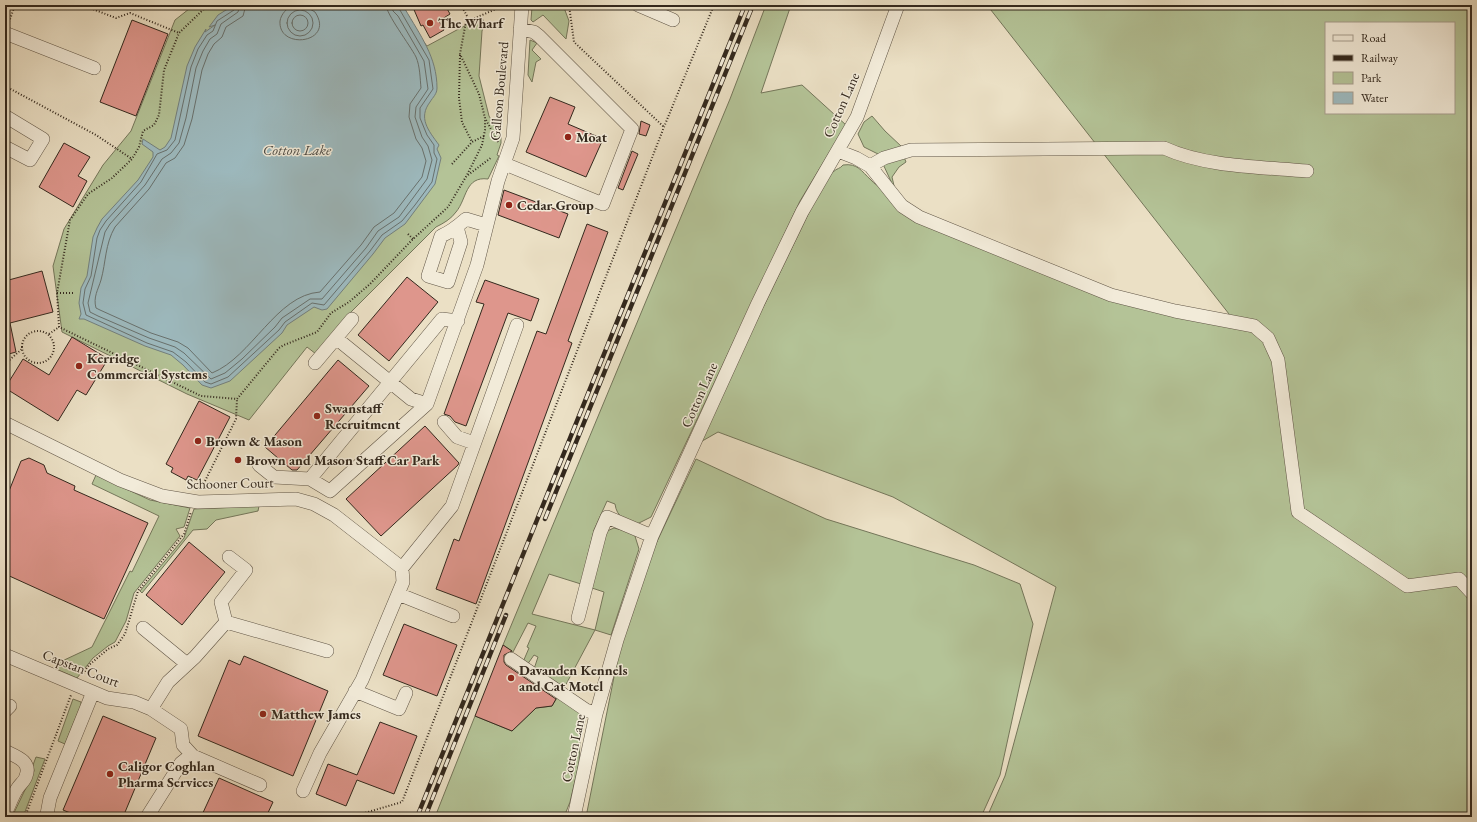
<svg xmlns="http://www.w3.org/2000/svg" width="1477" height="822" font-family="'EB Garamond',serif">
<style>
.green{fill:#b4c397;stroke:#74765a;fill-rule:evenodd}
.water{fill:#9dbabf;stroke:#73807e}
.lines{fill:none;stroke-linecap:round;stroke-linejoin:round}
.shore{stroke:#68716e;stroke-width:1}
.building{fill:#de968c;stroke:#33281d}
.minor-casing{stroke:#615647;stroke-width:14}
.path{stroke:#33281d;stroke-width:2;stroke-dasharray:1 2;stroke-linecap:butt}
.minor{stroke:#f2ebd9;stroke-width:13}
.rail-casing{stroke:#33281d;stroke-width:4.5}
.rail{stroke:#f2ebd9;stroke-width:3;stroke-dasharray:9;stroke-linecap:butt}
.poi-dot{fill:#8f2418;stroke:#f2ebd9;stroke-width:1.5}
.labels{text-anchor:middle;stroke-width:3;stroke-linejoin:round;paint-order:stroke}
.poi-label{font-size:14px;font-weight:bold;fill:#33281d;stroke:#f2ebd9;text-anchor:start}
.street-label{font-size:14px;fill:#33281d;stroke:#f2ebd9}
.water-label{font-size:15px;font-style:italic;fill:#4e4c46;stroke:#f2ebd9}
</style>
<rect width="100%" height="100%" fill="#ebe0c5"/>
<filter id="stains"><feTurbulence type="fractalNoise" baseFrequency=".005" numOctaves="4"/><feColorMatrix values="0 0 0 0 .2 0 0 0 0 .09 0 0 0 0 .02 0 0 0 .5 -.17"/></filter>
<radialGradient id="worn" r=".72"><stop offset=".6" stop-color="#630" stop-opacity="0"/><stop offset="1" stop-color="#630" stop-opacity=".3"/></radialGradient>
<path class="green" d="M194,5h200l33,41 54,-29 4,6 -3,8 -3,45 10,40 12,21v6l-4,12 2,1 -11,23c-23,-3 -21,20 -32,33 -5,7 -12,11 -20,15l-84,84 -36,43 -9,-7 -58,73 -62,-26 -125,-62 -9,-66 11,-37 39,-64 28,-34 44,-111z
M537,5h26l6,16 -3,18 -23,-24 -10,7 -2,-2 1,-13z
M766,5h25l-30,88 41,-8 44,40 -46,76 -149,316 -14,7c-12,-5 -20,-6 -22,-20l-8,-3 -13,29 -13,54 -32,-10 -17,40 63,16 9,-38 -15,-5 18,-56 7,-3 20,5 5,16 -28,86 -16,-5 -32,60 -29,-21 4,-12 -4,-2 -7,10 -4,-3 6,-14 -2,-1 9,-21 -8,-3 -15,29 -10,-7 227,-546z
M987,5h485v812h-485l18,-41 51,-189 -163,-90 -175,-65 -21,12 118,-244c5,-9 10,-21 18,-28 4,-4 7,-3 10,-7 15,-2 18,6 28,15 3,4 8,6 12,10 10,10 16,23 30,30l85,35 242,73zM1326,23h128v90h-128z
M530,40l7,3 -5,7 9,9 -5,3 -4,20 -4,-7z
M872,116l13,15 17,16 -24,7 -14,-7 -6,-13 6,-12z
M904,157l2,5 -7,5 -7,10 3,13 -12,-26z
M696,459l130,60 148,46 46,19 13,40 -33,151 -19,42h-395l33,-165 34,-102z
M96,475l54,25 40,8 -6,19 -8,2 4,7 -46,57 -8,28 -11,21 -7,4 -15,12 -16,20 -21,-9 4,-7 32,-15 38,-76 2,1 27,-56 -67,-32z
M259,506l-1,5 -42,9 -9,9 -14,1 -51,63 -2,-2 44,-53 10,-29z
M558,696l23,16 4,9 -5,19 -1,23 -9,39 -6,15h-129l40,-101 37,15 24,-23 16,-2z
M73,699l8,3v3l-16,39 -7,-3z
M36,757l9,2 -22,58h-11l22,-46 -1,-6z"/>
<path class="water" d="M234,5h165l6,4c15,26 32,48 32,79 0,6 -4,9 -7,14 -12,16 -2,28 9,43l-2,4 4,9 -6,26 -30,40 -20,14 -12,16 -46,55 -5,1 -8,-3 -27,18 -5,8 -52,48 -19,7 -9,-3 -19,-20 -12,-10 -26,-9 -61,-27h-5l2,-5 -2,-11 2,-15 6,-12 6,-39 4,-9 5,-9 36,-39 15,-23v-5l-11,-8 1,-5 17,11 5,-3 6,-9 16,-72 8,-19 11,-18 -1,3 10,-7 -6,2 9,-12z"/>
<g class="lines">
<path class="shore" d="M235,5l-1,5 -17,11 -4,10 -6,4 -9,14 -7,18 -16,73 -8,10 -10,4 -16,28 -35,39 -6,9 -3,8 -6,38 -6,13 -2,14 3,12 61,28 26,9 13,10 19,20 6,2 17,-7 51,-47 6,-8 27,-19 12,2 46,-54 12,-16 20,-14 13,-16 17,-23 5,-23 -3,-6v-8l-7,-10 -7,-17v-10l13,-19 -4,-29 -32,-55
M240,5l-2,7 -17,12 -4,10 -7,5 -7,12 -7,17 -10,50 -7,25 -8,10 -9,6 -17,26 -35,39 -5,8 -17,71 2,9 8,4 51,22 26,9 9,6 27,26 14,-6 17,-14 33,-32 7,-9 28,-19h12l44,-51 12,-17 21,-14 28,-38 5,-19 -4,-14 -6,-9 -7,-20 1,-10 12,-18 -4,-28 -26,-45 -5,-5 -1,-6
M246,5l-3,11 -17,11 -4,10 -8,7 -6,10 -6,16 -10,49 -8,26 -9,13 -9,5 -17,26 -34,38c-10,17 -9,35 -14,53 -3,10 -8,17 -5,28l4,2 51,23 27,9 10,6 24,25c40,-16 64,-78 108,-81l41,-47 13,-18 20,-14 28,-36 4,-16 -4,-13 -6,-9 -7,-22 1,-13 11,-16c-1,-10 -1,-22 -5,-31 -6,-12 -30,-43 -30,-52
M293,5c-6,3 -12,9 -13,16 -2,30 56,22 35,-9l-12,-7
M287 23a13 13 0 1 1 26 0a13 13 0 1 1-26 0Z
M292 23a8 8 0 1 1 16 0a8 8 0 1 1-16 0Z"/>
</g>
<path class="building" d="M412,5h33l5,9 -11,7 5,9 -14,8 -7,-13 -2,1z
M132,20l36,14 -32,82 -36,-14z
M550,97l25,10 -7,17 35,15 -17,38 -60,-25z
M641,121l9,4 -4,11 -7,-2z
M64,143l26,14 -12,19 9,5 -14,26 -34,-20z
M632,151l6,3 -15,36 -5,-2z
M504,190l64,24 -9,24 -61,-23z
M587,224l21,8 -40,109 4,2 -96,261 -40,-15 18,-50 5,2 78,-210 9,3z
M42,271l11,41 -43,11 6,29 -11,3v-74z
M407,277l31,25 -49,59 -31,-26z
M485,280l54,19 -8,22 -23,-8 -42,113 -11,-4 -5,-6 -6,-2 40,-110 -8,-2z
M72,337l36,22 -22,36 -9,-5 -19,31 -53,-33 18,-29 26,16z
M338,360l31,26 -72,84h-5l-27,-23z
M199,401l31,16 -33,63 -9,-4 -2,4 -15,-8 2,-4 -7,-4z
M425,426l34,37 -1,2 -77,71 -35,-37z
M29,458l15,7 3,8 28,13 -1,4 74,33 -44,96 -99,-45v-73l16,-40z
M189,542l36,30 -43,53 -36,-30z
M404,624l53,21 -20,51 -54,-21z
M503,645l9,6 -8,4v7l2,3 50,34 -4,7 -16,2 -24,23 -37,-15z
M244,656l84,35 -35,85 -95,-40 31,-76 11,5z
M103,716l53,22 -33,79h-43l-17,-7z
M380,722l37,14 -23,58 -37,-14 -11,26 -30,-12 12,-30 29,11z
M219,778l54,24 -7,15h-65z"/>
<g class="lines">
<defs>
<path id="minor" d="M638,5l35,15
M5,33l89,35
M5,116l38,23 -13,21 -25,-13
M838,151l18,7 14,8 32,40 17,11 192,78 64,16 79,15 14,12 10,22 20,152 109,74 52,-7 13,14
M505,164l98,40 29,-75 -93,-93 -5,-4 -14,-3
M870,166l14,-8 27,-8 253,-2c41,19 98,19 143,23
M457,227l4,15 -13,40 -20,-6 13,-40c10,-4 17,-10 25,-17l20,6
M458,321l-16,-2 -132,160 20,12 97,-87 50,-139 21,-84 15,-43 9,-133
M336,338l75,61 16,5
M315,363l37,-44
M444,422l13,15 17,6
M5,423l115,57 42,16 36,6 98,-3 18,5 20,11 68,53
M259,465l15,12 36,2
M398,594l55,22
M578,618l22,-85 7,-16 45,19
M226,622l101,29
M226,622l-5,-20 25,-32 -17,-13
M143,628l44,36
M5,655l102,43 27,4 17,7 17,-27 27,-25 31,-35
M511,659l75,51 10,4
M355,691l44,18 7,-16
M151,709l30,20 2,16 10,11
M5,711l5,-5
M5,751c10,5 27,10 21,25 -1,5 -6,8 -9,13 -5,8 -8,17 -12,25
M303,791l17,-38 42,-73 41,-98 -1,-14 50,-62 65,-181
M49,817l-2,-3 3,-16 43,-106
M147,817l34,-54 5,-4 7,-3 67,29
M574,817l22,-103 21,-74 35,-104 106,-233 44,-91 55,-95 41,-112"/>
</defs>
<use href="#minor" class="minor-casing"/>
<path class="path" d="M82,5l34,13 14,-5 49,20
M208,5l-29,28 -15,37 -5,45 -5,10 -11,6 -4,16 -7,12 -20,19 -24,16 -18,26 -13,73 2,34 142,69 36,3 42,-51 5,-3 33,-13 14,-19 18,-11 21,-18 43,-45 35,-32 19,-32 15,-30 3,-15v-12l-6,-24 -19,-40 7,-38 -6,-11
M569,5l5,37 90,85
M9,22l6,-17
M466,22l39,-17
M460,55l-1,43 3,24 10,20
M5,86l91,49 36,24
M486,120l12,22
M452,164l20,-22 12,-6
M468,175l24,-18
M408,234l5,5
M57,293h18
M22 347a16 16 0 1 1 32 0a16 16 0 1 1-32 0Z
M49,334l10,-7
M5,364l18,-16
M201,489l35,-70 1,-20
M83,674l6,-9 19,-16 9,-4 8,-11 13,-43 46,-57 7,-22
M25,817l46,-122
M351,817l51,-15 262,-675 50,-122"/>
<use href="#minor" class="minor"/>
<defs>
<path id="rail" d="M545,519l208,-514
M417,817l328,-812
M425,817l81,-202"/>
</defs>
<use href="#rail" class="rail-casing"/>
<use href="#rail" class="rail"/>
</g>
<g class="poi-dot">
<circle cx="430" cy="23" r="4"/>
<circle cx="568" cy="137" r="4"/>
<circle cx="509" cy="205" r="4"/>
<circle cx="79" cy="366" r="4"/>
<circle cx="317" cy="416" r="4"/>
<circle cx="198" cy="441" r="4"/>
<circle cx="238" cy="460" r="4"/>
<circle cx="511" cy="678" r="4"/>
<circle cx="263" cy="714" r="4"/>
<circle cx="110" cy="774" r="4"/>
</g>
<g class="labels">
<g class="poi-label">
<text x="438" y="28">The Wharf</text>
<text x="576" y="142">Moat</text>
<text x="517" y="210">Cedar Group</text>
<text x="87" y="363">Kerridge<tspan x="87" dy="16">Commercial Systems</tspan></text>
<text x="325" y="413">Swanstaff<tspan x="325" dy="16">Recruitment</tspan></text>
<text x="206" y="446">Brown &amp; Mason</text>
<text x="246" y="465">Brown and Mason Staff Car Park</text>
<text x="519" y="675">Davanden Kennels<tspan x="519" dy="16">and Cat Motel</tspan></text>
<text x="271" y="719">Matthew James</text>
<text x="118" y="771">Caligor Coghlan<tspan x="118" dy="16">Pharma Services</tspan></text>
</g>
<g class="street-label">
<text transform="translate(499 91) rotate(-85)" y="5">Galleon Boulevard</text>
<text transform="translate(841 105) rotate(-66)" y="5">Cotton Lane</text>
<text transform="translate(699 395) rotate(-66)" y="5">Cotton Lane</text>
<text transform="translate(230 483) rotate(-1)" y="5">Schooner Court</text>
<text transform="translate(81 668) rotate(21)" y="5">Capstan Court</text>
<text transform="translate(573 748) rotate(-78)" y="5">Cotton Lane</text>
</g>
<g class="water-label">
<text x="297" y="155">Cotton Lake</text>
</g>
</g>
<rect width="1477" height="822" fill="none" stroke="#ebe0c5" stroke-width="20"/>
<rect x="6" y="6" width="1465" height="810" fill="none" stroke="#33281d" stroke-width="2"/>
<rect x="10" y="10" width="1457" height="802" fill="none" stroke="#33281d"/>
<rect x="1325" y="22" width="130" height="92" fill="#f2ebd9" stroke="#a69d8e"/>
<rect x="1333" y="35" width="20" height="6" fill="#f2ebd9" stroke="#a69d8e"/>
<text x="1361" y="42" font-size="12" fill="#33281d">Road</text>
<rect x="1333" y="55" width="20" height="6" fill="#33281d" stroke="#a69d8e"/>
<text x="1361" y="62" font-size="12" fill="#33281d">Railway</text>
<rect x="1333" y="72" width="20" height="12" fill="#b4c397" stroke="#a69d8e"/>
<text x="1361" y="82" font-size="12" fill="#33281d">Park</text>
<rect x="1333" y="92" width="20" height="12" fill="#9dbabf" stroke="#a69d8e"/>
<text x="1361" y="102" font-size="12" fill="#33281d">Water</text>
<rect width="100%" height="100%" filter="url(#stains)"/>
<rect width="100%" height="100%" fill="url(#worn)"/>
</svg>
